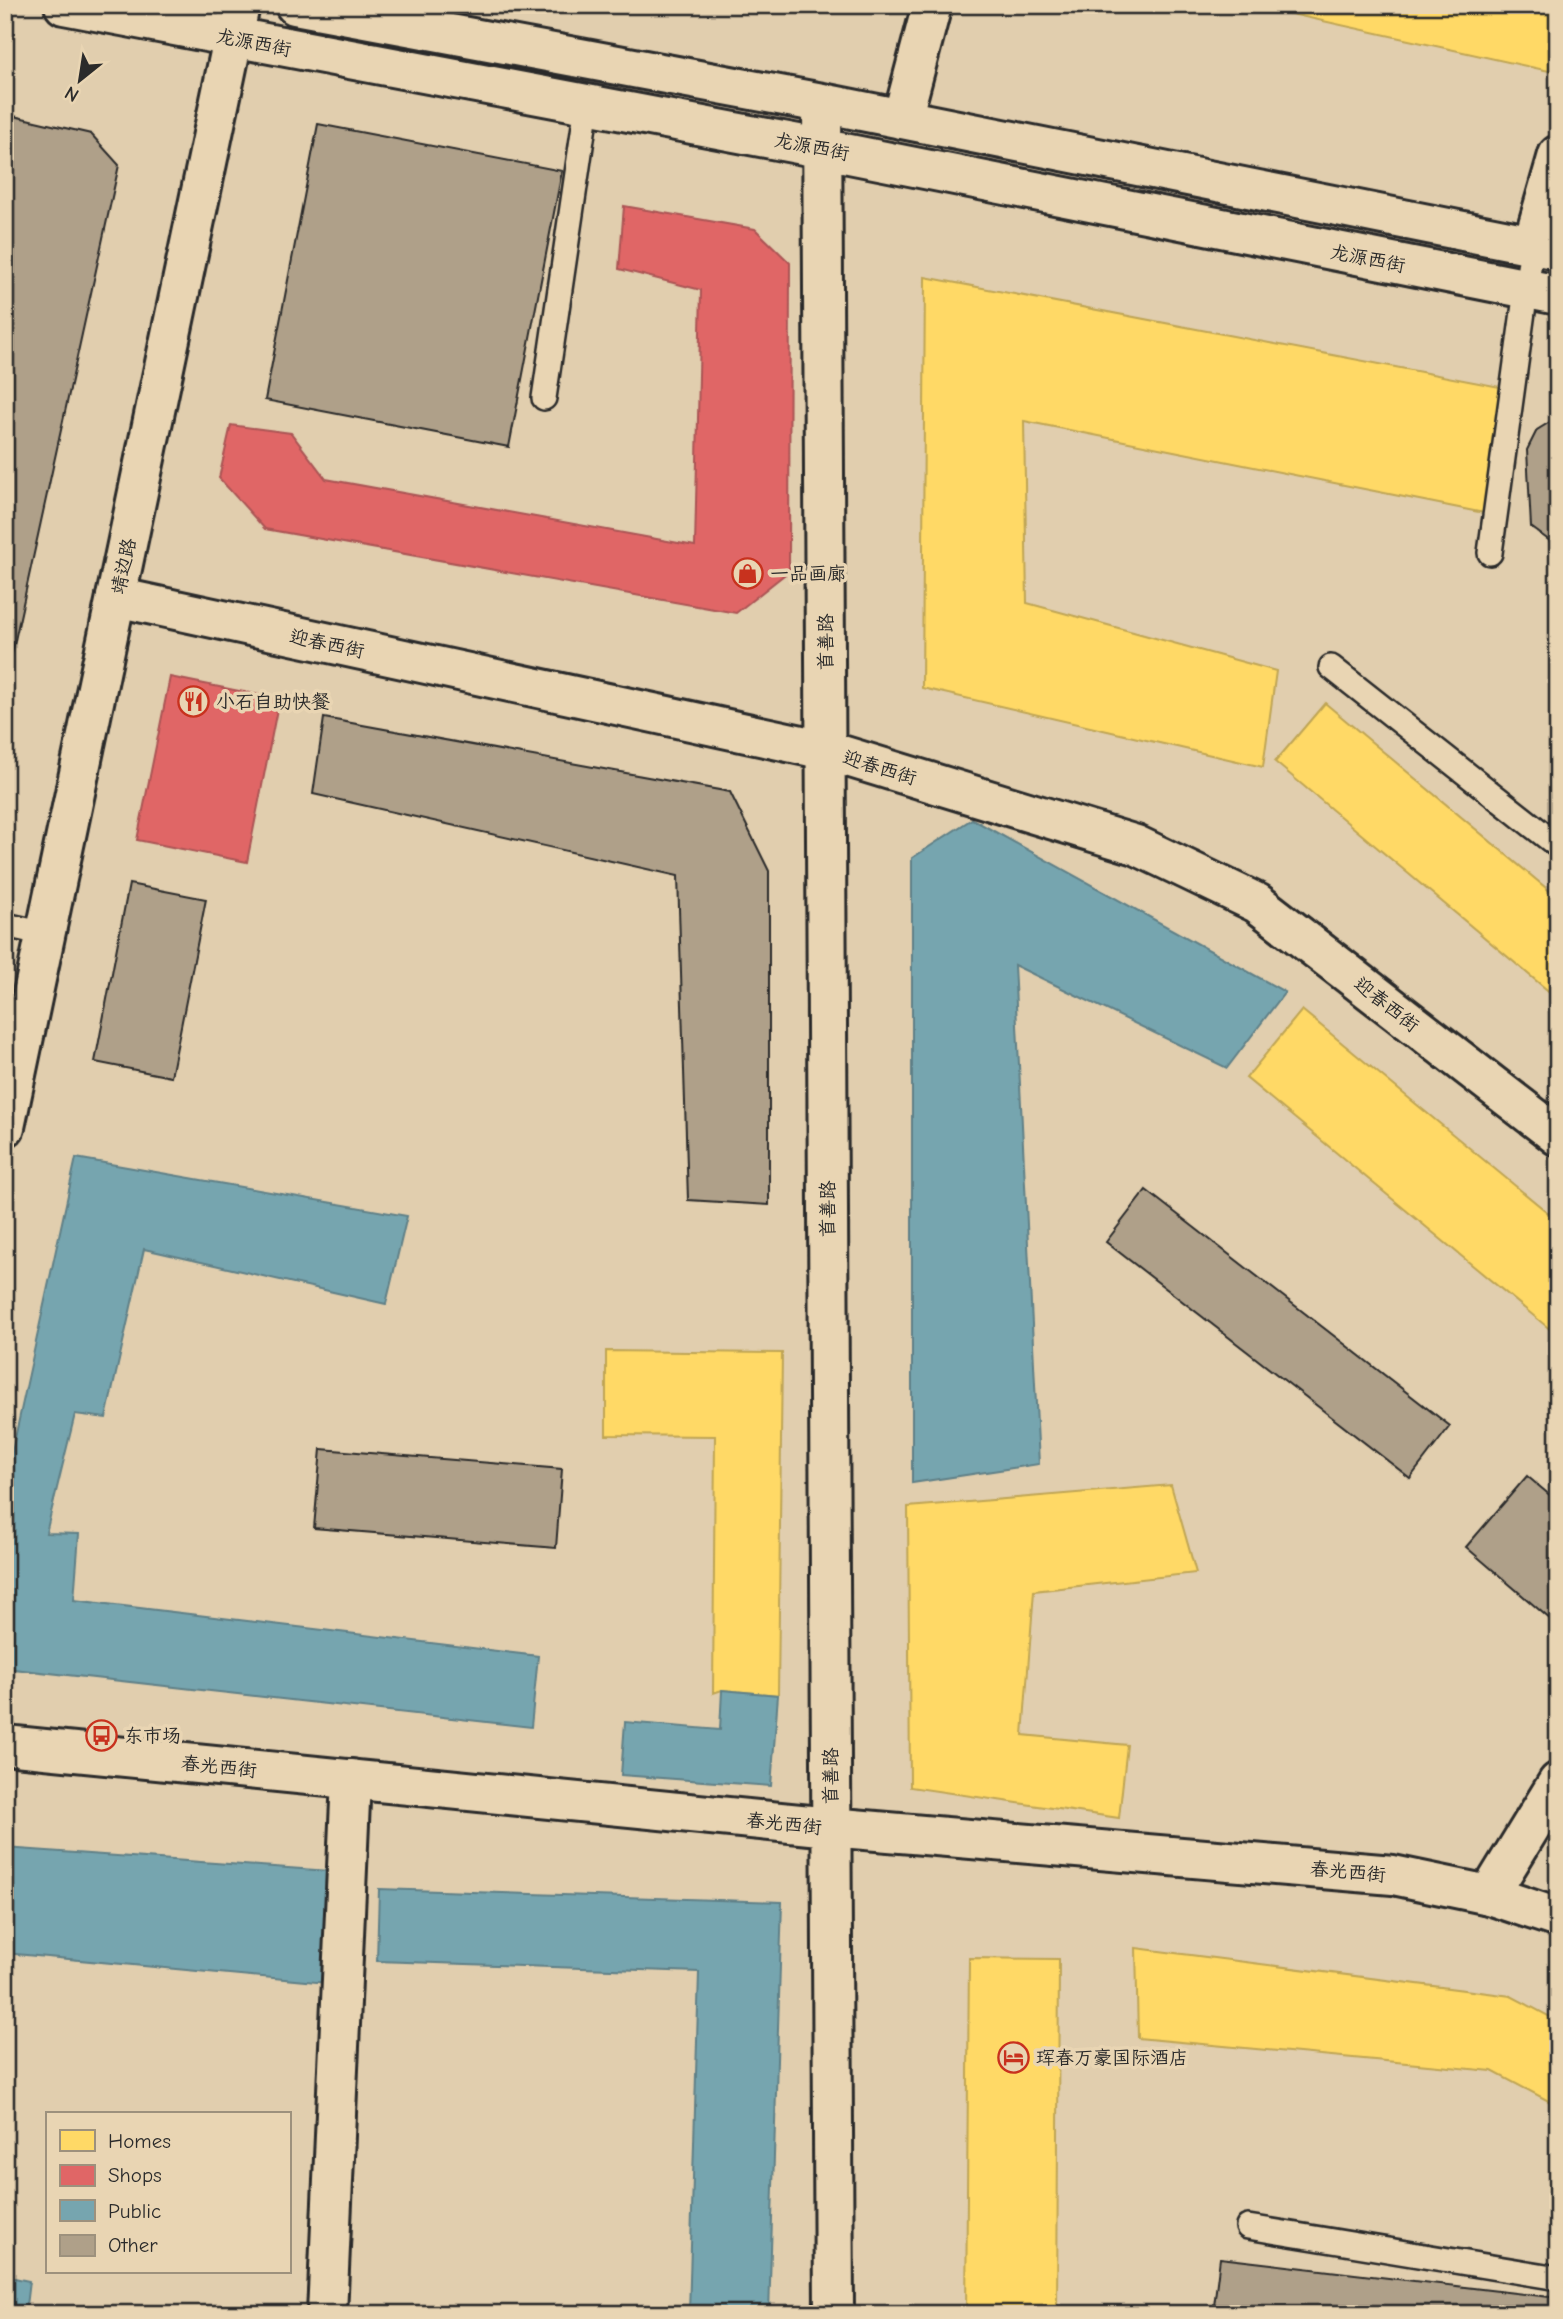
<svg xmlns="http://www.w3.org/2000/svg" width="1563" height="2319" font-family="'Comic Neue','LXGW WenKai TC',sans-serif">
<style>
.homes{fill:#ffd966;stroke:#bfa554;stroke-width:2}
.shops{fill:#e06666;stroke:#aa5454;stroke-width:2}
.public{fill:#76a5af;stroke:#608087;stroke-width:2}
.building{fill:#afa089;stroke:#2b2b2b;stroke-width:2}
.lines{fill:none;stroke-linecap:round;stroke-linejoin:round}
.lane-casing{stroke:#2b2b2b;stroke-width:28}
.street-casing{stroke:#2b2b2b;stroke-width:44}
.secondary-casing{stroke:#2b2b2b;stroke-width:44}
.lane{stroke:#e9d5b3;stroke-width:23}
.street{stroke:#e9d5b3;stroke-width:38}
.secondary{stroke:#e9d5b3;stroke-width:38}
.labels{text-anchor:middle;stroke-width:7;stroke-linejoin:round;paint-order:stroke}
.street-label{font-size:19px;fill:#2b2b2b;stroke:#e9d5b3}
.poi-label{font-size:19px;fill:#2b2b2b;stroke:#e9d5b3;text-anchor:start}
</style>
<rect width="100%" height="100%" fill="#e1ceae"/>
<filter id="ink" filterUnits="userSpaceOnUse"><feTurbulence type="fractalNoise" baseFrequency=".0143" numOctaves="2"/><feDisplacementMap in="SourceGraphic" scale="14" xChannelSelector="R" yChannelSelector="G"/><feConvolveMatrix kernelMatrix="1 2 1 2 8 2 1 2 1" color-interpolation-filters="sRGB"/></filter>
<g filter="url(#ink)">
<path class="homes" d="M1251,5h307v68z
M925,277l575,110 -16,126 -460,-92 3,182 249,68 -13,96 -341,-79z
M1325,703l233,195v101l-283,-237z
M1302,1010l256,211v115l-312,-258z
M606,1351l176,2 -4,342 -56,-5 -9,3 2,-257 -109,-1z
M1171,1485l25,88 -162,18 -11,144 104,10 -8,73 -209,-31 -2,-280z
M1136,1948l375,48 47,25v85l-66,-35 -354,-33z
M969,1958l90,1 -2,355h-91z"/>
<path class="shops" d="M624,206l131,23 35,34 -1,308 -53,42 -471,-84 -46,-51 12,-53 60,8 35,46 369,67 6,-256 -82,-21z
M170,677l109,22 -32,163 -110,-22z"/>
<path class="public" d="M972,819l313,173 -58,76 -213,-103 25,499 -127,19v-625z
M76,1158l331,58 -21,88 -242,-55 -38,169 -31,-4 -29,119 33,1 -5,66 464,56 -7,71 -526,-59v-184z
M722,1690l56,5 -7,91 -150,-11 4,-53 95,8z
M5,1848l324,23 -2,112 -322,-30z
M379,1889l403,13 -13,412h-80l10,-342 -322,-11z
M5,2276l24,5 -4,33h-20z"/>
<path class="building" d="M5,114l86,20 28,31 -114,521z
M318,124l244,47 -53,276 -244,-47z
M1558,417v130l-27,-20 -4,-77 10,-20z
M324,718l406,74 39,79v334l-81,-5 -10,-324 -365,-82z
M129,884l77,15 -35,178 -76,-15z
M1146,1190l304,236 -40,52 -304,-236z
M321,1449l241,20 -6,79 -242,-20z
M1527,1476l31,26v124l-92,-79z
M1220,2258l338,40v16h-345z"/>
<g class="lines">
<defs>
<path id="lane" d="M544,398l43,-293
M1490,553l42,-307
M1331,667l227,179
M5,925l41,9
M1248,2227l310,51"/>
<path id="street" d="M902,119l30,-114
M1532,246l26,-91
M116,597l709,153 311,95 121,58 301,233
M1489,1895l69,-113
M327,2314l24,-535"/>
<path id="secondary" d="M64,5l750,142 744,148
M295,5l527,98 736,147
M822,103l12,2211
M5,1127l235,-1122
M5,1745l825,82 563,48 96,20 69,23"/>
</defs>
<use href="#lane" class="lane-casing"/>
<use href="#street" class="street-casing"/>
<use href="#secondary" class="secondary-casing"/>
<use href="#lane" class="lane"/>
<use href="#street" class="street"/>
<use href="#secondary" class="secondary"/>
</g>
</g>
<defs>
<symbol id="shop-ring" viewBox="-11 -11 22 22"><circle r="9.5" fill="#e9d5b3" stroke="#c8321e" stroke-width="1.5"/><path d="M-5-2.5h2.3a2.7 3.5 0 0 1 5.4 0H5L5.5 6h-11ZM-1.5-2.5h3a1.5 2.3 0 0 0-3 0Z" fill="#c8321e"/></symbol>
<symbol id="restaurant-ring" viewBox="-11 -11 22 22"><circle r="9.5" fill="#e9d5b3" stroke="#c8321e" stroke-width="1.5"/><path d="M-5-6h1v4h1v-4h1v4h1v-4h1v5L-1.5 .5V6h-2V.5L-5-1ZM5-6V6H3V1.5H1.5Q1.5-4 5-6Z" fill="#c8321e"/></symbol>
<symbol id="bus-ring" viewBox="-11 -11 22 22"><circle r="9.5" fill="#e9d5b3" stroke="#c8321e" stroke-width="1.5"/><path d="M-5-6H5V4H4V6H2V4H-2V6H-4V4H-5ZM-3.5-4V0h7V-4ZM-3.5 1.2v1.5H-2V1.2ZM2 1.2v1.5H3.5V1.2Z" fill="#c8321e"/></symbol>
<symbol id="hotel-ring" viewBox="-11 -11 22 22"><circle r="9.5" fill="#e9d5b3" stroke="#c8321e" stroke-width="1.5"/><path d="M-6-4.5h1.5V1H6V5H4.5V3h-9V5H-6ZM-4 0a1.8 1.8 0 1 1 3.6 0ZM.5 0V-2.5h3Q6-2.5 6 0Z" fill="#c8321e"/></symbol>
</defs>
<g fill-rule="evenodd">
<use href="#shop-ring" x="730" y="556" width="35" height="35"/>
<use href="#restaurant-ring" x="176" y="684" width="35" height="35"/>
<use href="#bus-ring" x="84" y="1718" width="35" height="35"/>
<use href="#hotel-ring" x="996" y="2040" width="35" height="35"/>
</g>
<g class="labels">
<g class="street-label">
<text transform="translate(254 42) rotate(11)" y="7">龙源西街</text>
<text transform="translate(812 146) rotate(11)" y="7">龙源西街</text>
<text transform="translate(1368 258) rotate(11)" y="7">龙源西街</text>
<text transform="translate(123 566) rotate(-78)" y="7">靖边路</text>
<text transform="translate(825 642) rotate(-90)" y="7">首善路</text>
<text transform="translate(327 643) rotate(12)" y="7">迎春西街</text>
<text transform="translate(880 767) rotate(17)" y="7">迎春西街</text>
<text transform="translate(1387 1004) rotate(38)" y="7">迎春西街</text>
<text transform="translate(827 1209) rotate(-90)" y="7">首善路</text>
<text transform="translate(219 1766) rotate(6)" y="7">春光西街</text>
<text transform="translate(830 1776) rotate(-90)" y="7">首善路</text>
<text transform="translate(784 1823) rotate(6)" y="7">春光西街</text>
<text transform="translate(1348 1871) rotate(5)" y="7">春光西街</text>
</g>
<g class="poi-label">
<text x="770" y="580">一品画廊</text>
<text x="216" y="708">小石自助快餐</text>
<text x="124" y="1742">东市场</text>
<text x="1036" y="2064">珲春万豪国际酒店</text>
</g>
</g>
<rect width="1563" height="2319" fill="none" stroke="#e9d5b3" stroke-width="28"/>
<rect x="14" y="14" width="1535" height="2291" fill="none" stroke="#2b2b2b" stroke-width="2.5" filter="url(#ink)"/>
<rect x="46" y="2112" width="245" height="161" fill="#e9d5b3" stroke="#9d917d" stroke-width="2"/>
<rect x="60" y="2130" width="35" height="21" fill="#ffd966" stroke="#9d917d" stroke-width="2"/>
<text x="108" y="2148" font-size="21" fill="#2b2b2b">Homes</text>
<rect x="60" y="2165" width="35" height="21" fill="#e06666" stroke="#9d917d" stroke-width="2"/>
<text x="108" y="2182" font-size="21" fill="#2b2b2b">Shops</text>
<rect x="60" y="2200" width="35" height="21" fill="#76a5af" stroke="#9d917d" stroke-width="2"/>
<text x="108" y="2218" font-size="21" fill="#2b2b2b">Public</text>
<rect x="60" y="2235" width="35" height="21" fill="#afa089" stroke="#9d917d" stroke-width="2"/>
<text x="108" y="2252" font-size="21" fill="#2b2b2b">Other</text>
<g transform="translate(80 80) rotate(210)" stroke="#e9d5b3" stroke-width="5" paint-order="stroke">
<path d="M0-5L12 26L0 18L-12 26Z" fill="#2b2b2b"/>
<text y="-10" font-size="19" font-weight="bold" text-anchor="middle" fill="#2b2b2b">N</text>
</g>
</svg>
